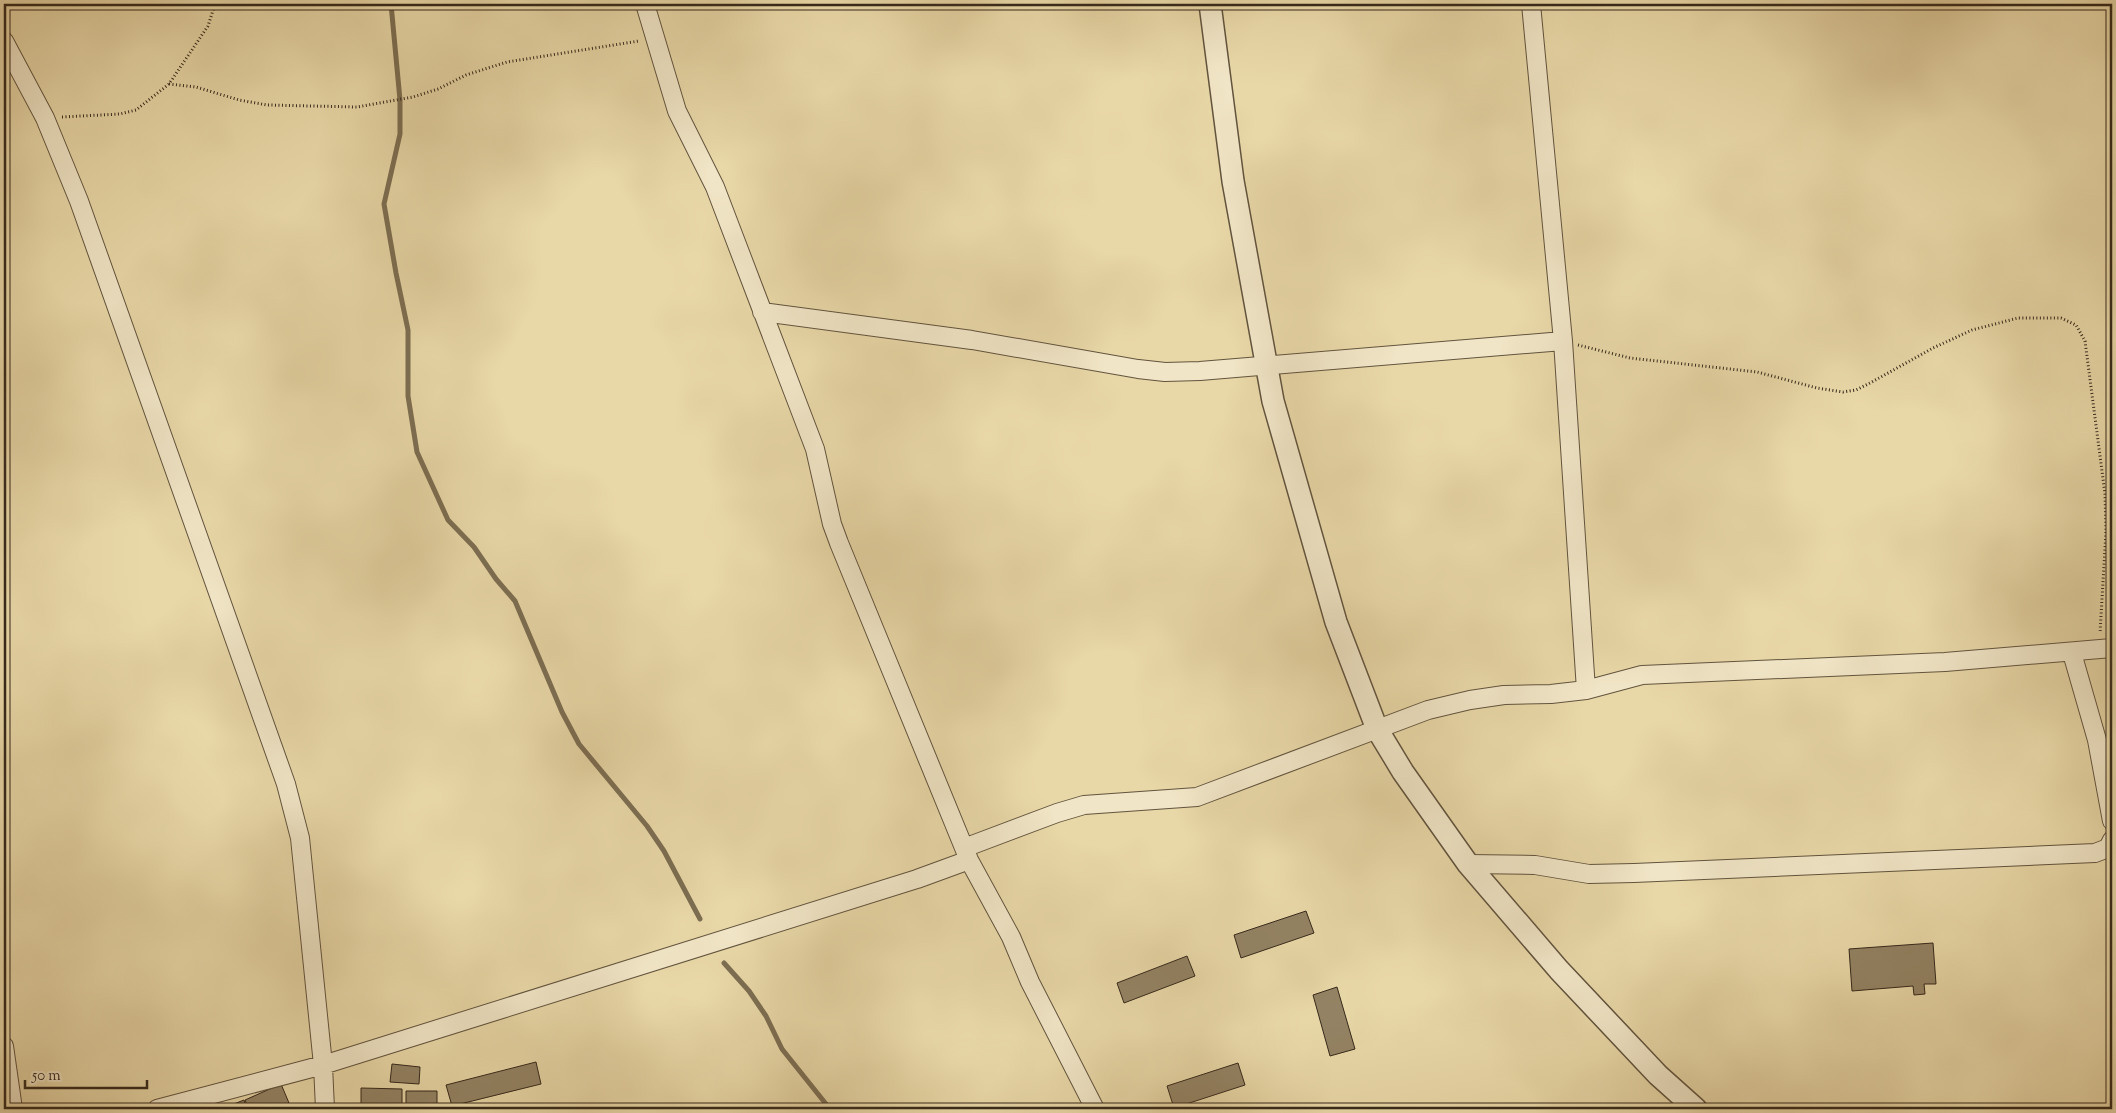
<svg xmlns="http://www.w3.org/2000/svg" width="2116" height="1113" font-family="'Sorts Mill Goudy',serif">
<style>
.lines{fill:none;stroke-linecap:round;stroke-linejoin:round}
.stream{stroke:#7c6e52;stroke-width:5}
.building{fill:#938364;stroke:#36291b}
.minor-casing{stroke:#62543e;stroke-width:20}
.tertiary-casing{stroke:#62543e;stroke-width:24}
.path{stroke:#36291b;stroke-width:3;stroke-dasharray:1 2.5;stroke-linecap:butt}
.minor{stroke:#f0e5c6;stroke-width:18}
.tertiary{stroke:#f0e5c6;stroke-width:21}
</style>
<rect width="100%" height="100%" fill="#e8d7a7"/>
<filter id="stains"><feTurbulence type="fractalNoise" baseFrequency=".004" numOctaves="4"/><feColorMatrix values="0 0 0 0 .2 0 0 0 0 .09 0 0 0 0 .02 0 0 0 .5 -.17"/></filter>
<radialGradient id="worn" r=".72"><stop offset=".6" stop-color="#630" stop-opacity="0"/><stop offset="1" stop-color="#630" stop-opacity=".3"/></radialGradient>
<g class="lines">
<path class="stream" d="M391,4l9,96v34l-16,70 12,69 12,57v66l9,56 31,68 26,27 22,32 19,22 47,111 17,32 68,82 17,25 36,68
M724,963l25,28 17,25 16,33 48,60"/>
</g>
<path class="building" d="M1306,911l8,22 -73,25 -7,-23z
M1933,943l3,41h-12l1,10 -11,1 -1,-9 -61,5 -3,-42z
M1187,956l8,20 -71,27 -7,-20z
M1337,987l18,62 -25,7 -17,-61z
M536,1062l5,22 -89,22 -6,-21z
M1238,1063l7,22 -71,23 -7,-22z
M392,1064l28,3 -1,17 -29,-2z
M281,1084l8,19 -15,6h-25l-4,-9z
M361,1088l41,1v17l-41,-1z
M406,1091h31v18h-31z
M244,1100l3,9h-26z"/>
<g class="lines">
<defs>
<path id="minor" d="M645,4l32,107 38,76 100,262 17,75 7,19 130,317 42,77 19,45 65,127
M1531,4l32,337 23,349
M4,41l41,77 34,83 207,583 14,54 23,227 2,44
M762,312l210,28 166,29 27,3 35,-1 363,-30
M2072,653l25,87 15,81
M964,848l93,-35 27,-8 113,-8 231,-87 42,-10 34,-5 47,-1 35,-4 56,-15 303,-13 167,-14
M1468,864l67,1 54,9 45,-1 461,-20 13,-5 4,-8
M4,1046l9,63
M157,1109l166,-44 594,-186 52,-19"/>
<path id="tertiary" d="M1210,4l23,177 40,220 63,221 41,107 26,43 65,92 91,106 99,105 38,34"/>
</defs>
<use href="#minor" class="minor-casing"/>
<use href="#tertiary" class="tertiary-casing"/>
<path class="path" d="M169,84l27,3 43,13 28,5 90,2 56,-10 25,-8 28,-14 41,-13 132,-21
M62,117l58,-3 16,-4 33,-26 39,-58 7,-22
M1578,345l52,13 127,14 60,16 26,4 13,-2 14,-7 63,-35 39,-18 46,-12h43l15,7 9,16 20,153 1,37 -6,102"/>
<use href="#minor" class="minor"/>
<use href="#tertiary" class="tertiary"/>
</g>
<rect width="2116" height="1113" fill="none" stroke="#e8d7a7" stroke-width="20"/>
<rect x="5" y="5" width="2106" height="1103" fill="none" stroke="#36291b" stroke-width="2.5"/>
<rect x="10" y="10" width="2096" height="1093" fill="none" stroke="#36291b"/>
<path d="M25 1080v8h122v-8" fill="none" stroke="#36291b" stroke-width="2.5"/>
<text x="32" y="1080" font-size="15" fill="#36291b" stroke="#f0e5c6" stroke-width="4" paint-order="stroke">50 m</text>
<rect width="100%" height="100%" filter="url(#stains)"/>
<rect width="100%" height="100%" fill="url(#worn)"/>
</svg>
